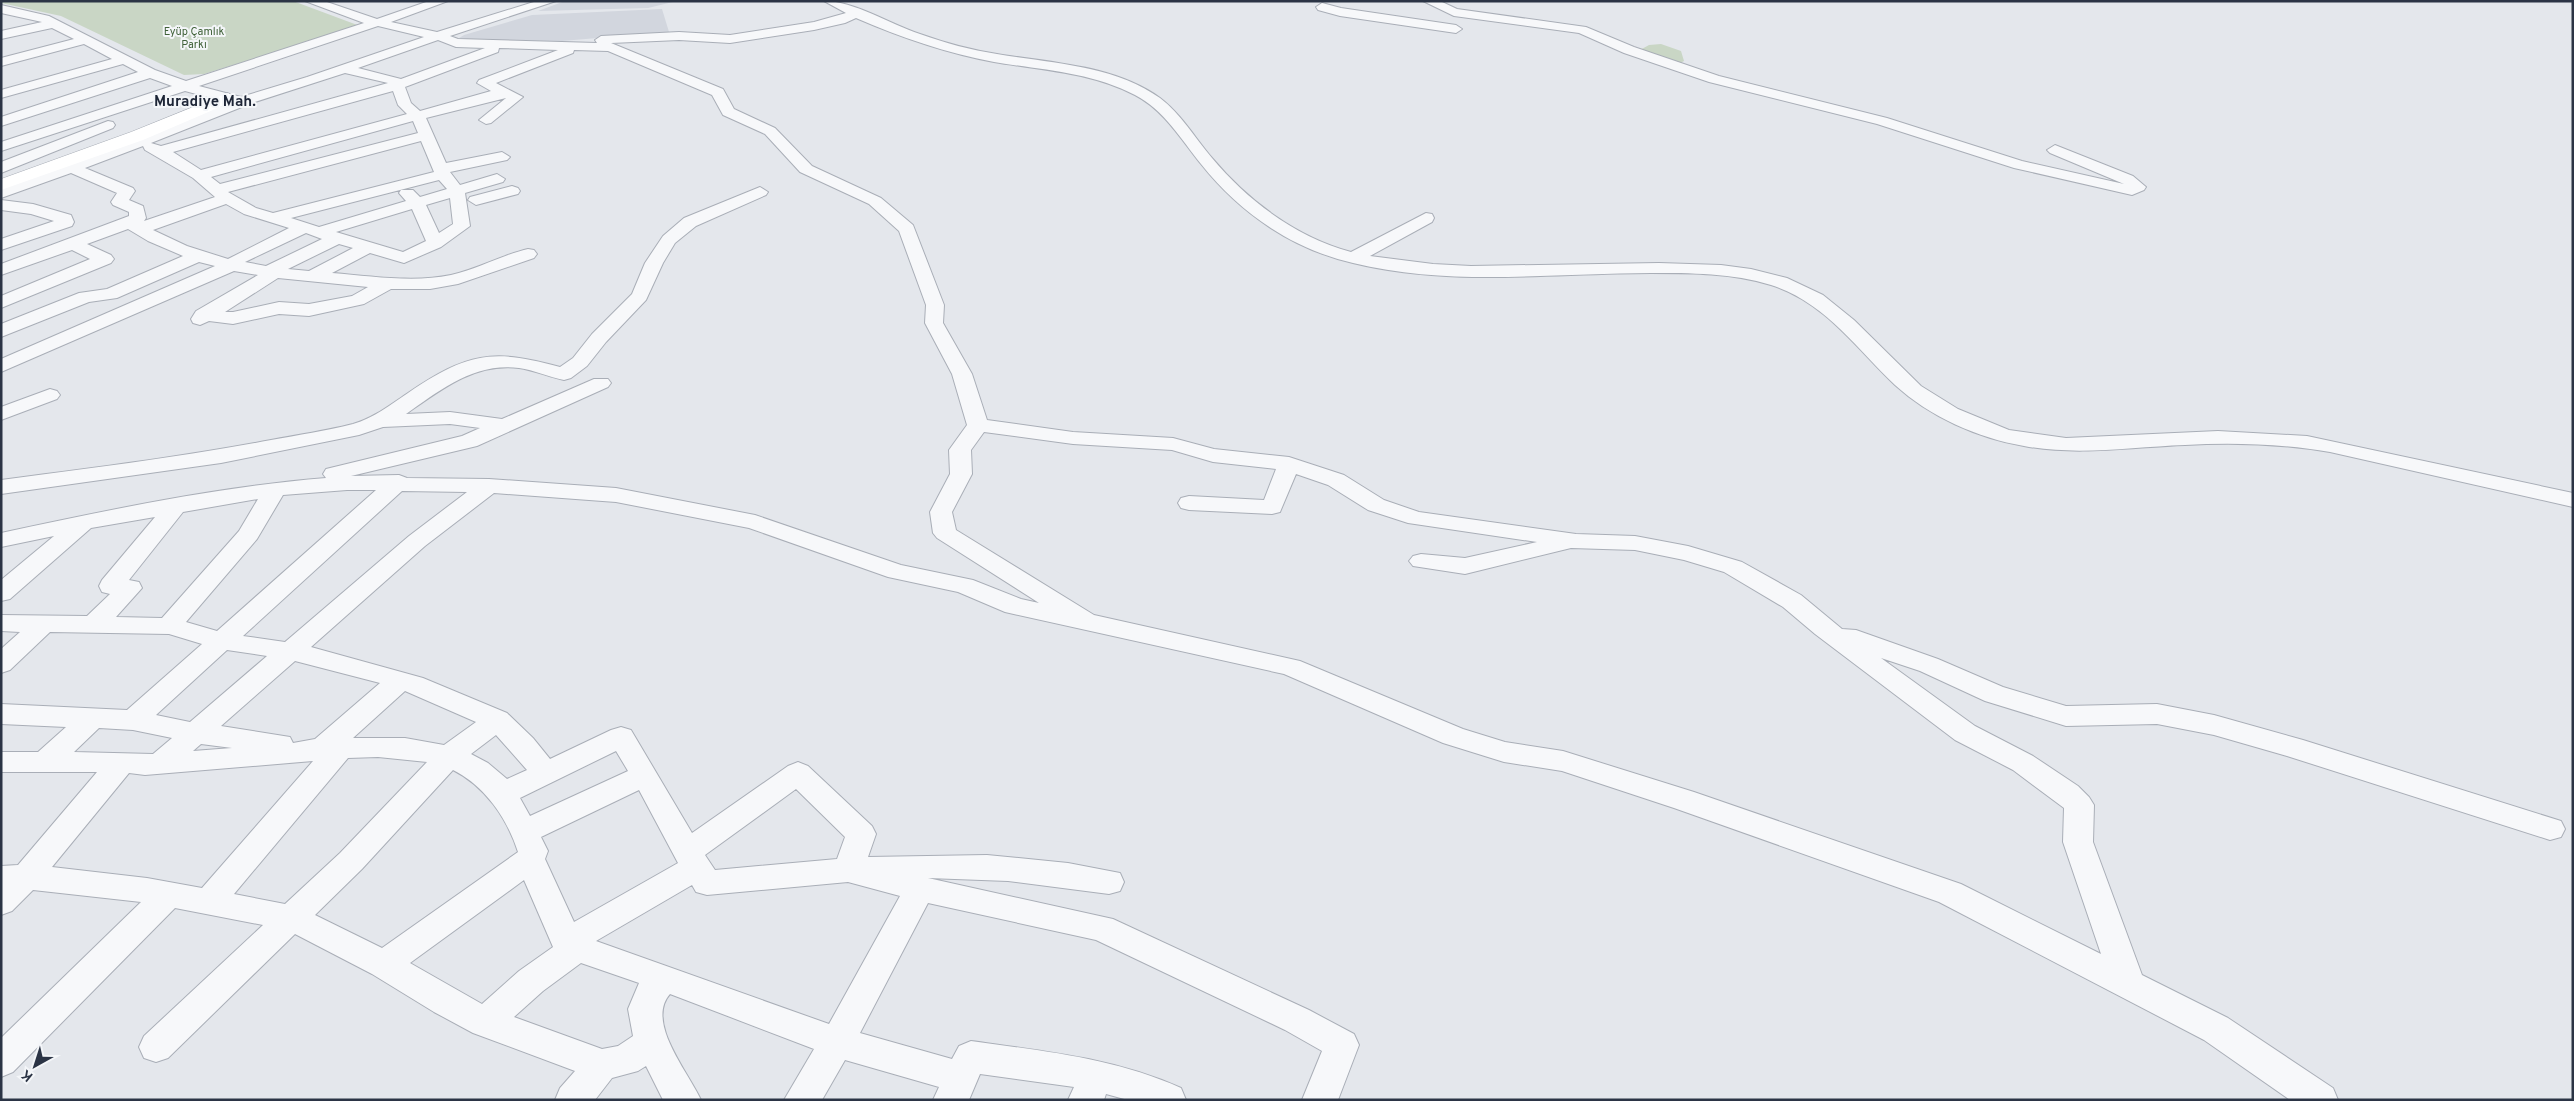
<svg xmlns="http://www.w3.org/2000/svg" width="2574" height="1101" font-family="Overpass,sans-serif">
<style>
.built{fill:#d2d6de}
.green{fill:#c9d6c5}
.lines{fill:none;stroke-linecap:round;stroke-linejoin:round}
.street-casing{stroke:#a9aeb7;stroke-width:2}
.secondary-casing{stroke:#a9aeb7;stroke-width:1}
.street{fill:#f7f8fa;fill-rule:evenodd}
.secondary{fill:#fff;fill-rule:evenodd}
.labels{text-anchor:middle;stroke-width:4;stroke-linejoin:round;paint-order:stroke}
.far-park-label{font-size:11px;fill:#3f6138;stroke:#f4f6f9}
.far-district-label{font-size:15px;font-weight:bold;fill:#1d2536;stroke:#f4f6f9}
</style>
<rect width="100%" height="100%" fill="#e4e7ec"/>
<path class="built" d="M565,1h112l-29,7 -110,3z
M662,9l7,23 -107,9 -106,-1 8,-5 68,-20z"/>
<path class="green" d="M1,1h292l67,25 -156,48 -20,1 -123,-59 -60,-13z
M1661,44l20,7 3,10 -6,3 -38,-14 9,-5z"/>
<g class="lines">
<defs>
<path id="street" d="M305,1h19l53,18 52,-18h19l-57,21 46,10 100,-31h19l-106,35 8,3 139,4 -2,-3 6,-4 78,-4 51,3 84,-13 32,-9 -22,-12c30,0 66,23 96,33 25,9 51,16 77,20 54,9 117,11 163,44 21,16 35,40 52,60 36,43 84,79 139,94l75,-39 6,1 2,4 -2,4 -62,34 63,8 38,2 188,-3 62,2 30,4 36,9 36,17 31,25 67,66 37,23 51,21 57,8 152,-7 89,5 266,57v14l-243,-55c-47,-8 -97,-10 -145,-7 -53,2 -108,11 -161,1 -46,-8 -94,-29 -129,-61 -39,-37 -70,-83 -124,-100 -38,-12 -81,-12 -120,-12 -99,0 -201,14 -298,-10 -61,-14 -113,-50 -152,-99 -20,-25 -37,-54 -66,-69 -45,-23 -93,-25 -141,-33 -48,-9 -94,-25 -138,-44l-11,5 -31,7 -84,13 -51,-3 -68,3 112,46 11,20 41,19 37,38 69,32 32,27 31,80 -1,18 29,51 15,46 86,12 100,6 41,11 75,8 55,18 40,25 35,12 157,22 59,2 53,10 54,16 59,33 41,34 14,1 82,29 65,28 63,19 91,-2 57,11 89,25 258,81 4,8 -4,8 -11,3 -263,-84 -73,-21 -57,-11 -91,2 -81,-25 -65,-30 -39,-13 94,68 58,30 45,30 11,11 5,8 -1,37 49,133 86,43 105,70 5,12h-48l-86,-60 -265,-138 -265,-94 -112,-37 -58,-9 -61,-19 -159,-69 -279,-62 -47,-20 -70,-15 -139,-49 -133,-26 -122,-9 -69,53 -114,101 112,31 84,35 26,25 17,21 61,-29 10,-3 10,3 61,103 96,-67 10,-4 10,4 64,60 4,8 -8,23 119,-2 81,8 52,10 4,9 -4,9 -11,3 -101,-13 -80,-3 185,41 196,91 45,24 5,11 -21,55h-36l20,-49 -37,-21 -189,-90 -168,-37 -68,130 92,26 7,-13 12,-5c72,10 143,17 210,47l5,12h-58l-22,-6 -2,6h-36l6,-13 -94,-13 -11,26h-36l6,-13 -94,-27 -23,40h-38l30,-51 -144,-55c-25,28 19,79 31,106h-38l-17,-34 -8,5 -26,7 -17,22h-40l5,-12 15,-17 -102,-38 -39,-21 -62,-38 -77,-40 -127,124 -12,4 -12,-4 -5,-11 5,-11 119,-111 -88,-17 -162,164 -12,5v-39l140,-136 -108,-12 -21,21 -11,4v-49l17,-1 79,-93h-96v-20h37l28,-25 -65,-3v-20l126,6 75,-66 -33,-10 -119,-2 -40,38 -9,3v-24l19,-17 -19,-1v-16l86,1 23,-22 -8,-2 -3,-6 3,-6 53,-63 -64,11 -81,71 -9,2v-21l53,-44 -53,11v-14c107,-23 216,-46 325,-55l-3,-4 3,-5 136,-33 18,-8 -30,-4 -67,3 -24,8 -138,28 -220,31v-14c90,-12 181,-23 270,-40 27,-5 55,-9 82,-16 21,-6 37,-19 55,-31 59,-40 84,-45 152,-26l13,-9 19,-24 40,-40 13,-31 18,-27 21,-18 76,-31 8,5 -2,3 -70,31 -21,17 -12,20 -17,37 -40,42 -19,24 -16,12 -7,2c-15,-3 -30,-10 -45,-12 -44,-6 -79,22 -113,46l44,-2 52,7 92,-40h14l3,4 -3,4 -131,59 -126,30 48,-1 8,3 82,1 127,9 139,27 146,50 72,15 48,19 18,4 -102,-65 -4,-5 -3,-21 20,-38 -1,-24 18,-25 -15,-51 -27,-51 1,-18 -27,-74 -30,-27 -69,-32 -35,-38 -42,-19 -11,-20 -104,-44 -34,-1 -1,3 -77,30 27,14 -32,26 -5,1 -7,-4 27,-22 -80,20 20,45 56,-11 8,5 -3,3 -57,12 10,13 37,-11 8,5 -2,3 -38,11 5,33 -29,21 -37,16 -34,-10 -38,20c39,3 81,10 119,2 27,-6 51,-20 77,-26l6,1 3,4 -3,4 -76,26 -28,5h-39l-27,15 -55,12 -30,-2 -46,10 -24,-3 -9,4 -7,-2 -2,-4 5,-8 62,-36 -24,-4 -233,101v-13l214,-93 -16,-4 -82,36 -28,4 -88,35v-13l78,-31 28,-4 76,-33 -35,-15 -20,-12 -41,15 24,11 3,4 -3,4 -110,45v-12l89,-37 -18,-9 -71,25v-11l128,-48v-4l-16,-7 -2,-3 6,-9 -46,-20 -70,25v-11l229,-84 -45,-12 -184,60v-9l171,-56 -22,-8 -149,48v-9l137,-45 -15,-8 -122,34v-8l111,-31 -28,-15 -83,22v-8l73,-19 -22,-11 -51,11v-8l41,-9 -41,-9v-8l48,11 106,54 31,11 178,-58zM378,26l46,11 -117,40 -66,20 -42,-11zM438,40l18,7 29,1 -84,31 -43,-11zM499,48l59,2 -79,30 -2,3 14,8 -71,20 -9,-8 -6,-16 93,-35zM345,73l43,10 -227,63 -10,-3 101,-40zM393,91l5,14 9,9 -206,56 -28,-18zM413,121l5,12 -198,51 -9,-7zM421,141l13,31 -161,41 -17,-5 -28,-16zM143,146l2,4 48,28 22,19 -71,24 2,-3 -3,-12 -14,-6 6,-9 -2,-3 -48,-20zM439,180l8,9 -27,8 -7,-7h-12l-2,3 7,8 -87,26 -28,-9zM450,198l3,26 -14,9 -13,-28zM226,204l18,10 45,14 -61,31 -41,-13 -34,-16zM412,209l14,32 -23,11 -67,-20zM306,233l16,6 -56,27 -21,-4zM339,244l14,4 -44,23 -21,-2zM278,278l90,9 -16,9 -43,8 -30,-2 -46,10h-8zM984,432l89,12 99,6 41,12 63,7 -12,31 -75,-4 -8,2 -3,5 3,5 8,2 83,4 8,-2 16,-38 32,11 40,25 40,13 129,19 -72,16 -44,-4 -8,2 -4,5 4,5 52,8 106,-26 64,2 49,10 40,12 59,35 32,27 140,106 58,30 51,38 -1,34 38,112 -140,-70 -267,-92 -131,-41 -58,-9 -42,-13 -163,-68 -206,-46 -138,-85 -4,-18 20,-38 -1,-24zM347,490h29l-159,141 -31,-9 71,-83 26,-44zM402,491l65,1 -58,44 -124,106 -42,-6zM258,499l-19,32 -77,87 -46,-1 26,-29 -3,-6 -10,-2 54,-68zM227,650l40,6 -77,66 -34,-7zM295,661l85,22 -65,56 -22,4 -3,-6 -69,-11zM405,691l71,31 -32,23 -39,-7h-52zM99,728l34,2 39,8 -19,16 -79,-2zM496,735l31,35 -20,9 -19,-16 -17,-9zM201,744l31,4 -39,3zM616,751l12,20 -98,45 -10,-18zM378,757l49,5 -87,91 -55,51 -51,-10 114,-136zM313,761l-111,127 -55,-10 -95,-11 77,-94 16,2zM453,770c32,16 54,48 65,82l-136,96 -67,-33 47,-46zM796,789l49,48 -8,22 -122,11 -10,-15zM639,790l39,73 -104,59 -29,-63 3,-8 -7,-14zM524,880l29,67 -34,24 -37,33 -72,-41zM848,882l52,14 -71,128 -233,-83 96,-56 4,7 11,3zM581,963l58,20 -11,26 5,27 -15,10 -16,3 -88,-32 29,-26z
M1423,1h17l17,8 129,18 48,20 85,29 168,42 135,43 102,23 -74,-31 -3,-3 8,-5 5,2 73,29 13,11 -2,3 -12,5 -118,-27 -137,-44 -168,-42 -85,-29 -45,-20 -125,-17z
M1322,3l19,5 115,17 6,4 -6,4 -116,-17 -22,-6 -2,-3z
M108,121l5,1 2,3 -2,3 -112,45v-11z
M512,186l6,2 2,3 -2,3 -42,11 -8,-5 2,-3z
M1,200l32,4 38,11 3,7 -2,4 -71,24v-11l53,-18 -23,-7 -30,-4z
M50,389l7,2 3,4 -3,4 -56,21v-13z"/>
<path id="secondary" d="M228,93l8,5 -2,3 -91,39 -142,50v-11l130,-47z"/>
</defs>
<use href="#street" class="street-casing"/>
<use href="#secondary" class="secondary-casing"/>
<use href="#street" class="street"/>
<use href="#secondary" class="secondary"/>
</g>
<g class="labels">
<g class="far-park-label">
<text x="194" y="35">Eyüp Çamlık<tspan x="194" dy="13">Parkı</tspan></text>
</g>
<g class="far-district-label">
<text x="205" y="106">Muradiye Mah.</text>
</g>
</g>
<rect width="2574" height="1101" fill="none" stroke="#2b3445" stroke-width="5"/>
<g transform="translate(35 1066) rotate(219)" stroke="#f4f6f9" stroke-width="4" paint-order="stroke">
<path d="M0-4L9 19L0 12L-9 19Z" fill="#2b3445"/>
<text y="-8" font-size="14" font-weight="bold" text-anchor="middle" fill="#2b3445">K</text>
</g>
</svg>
